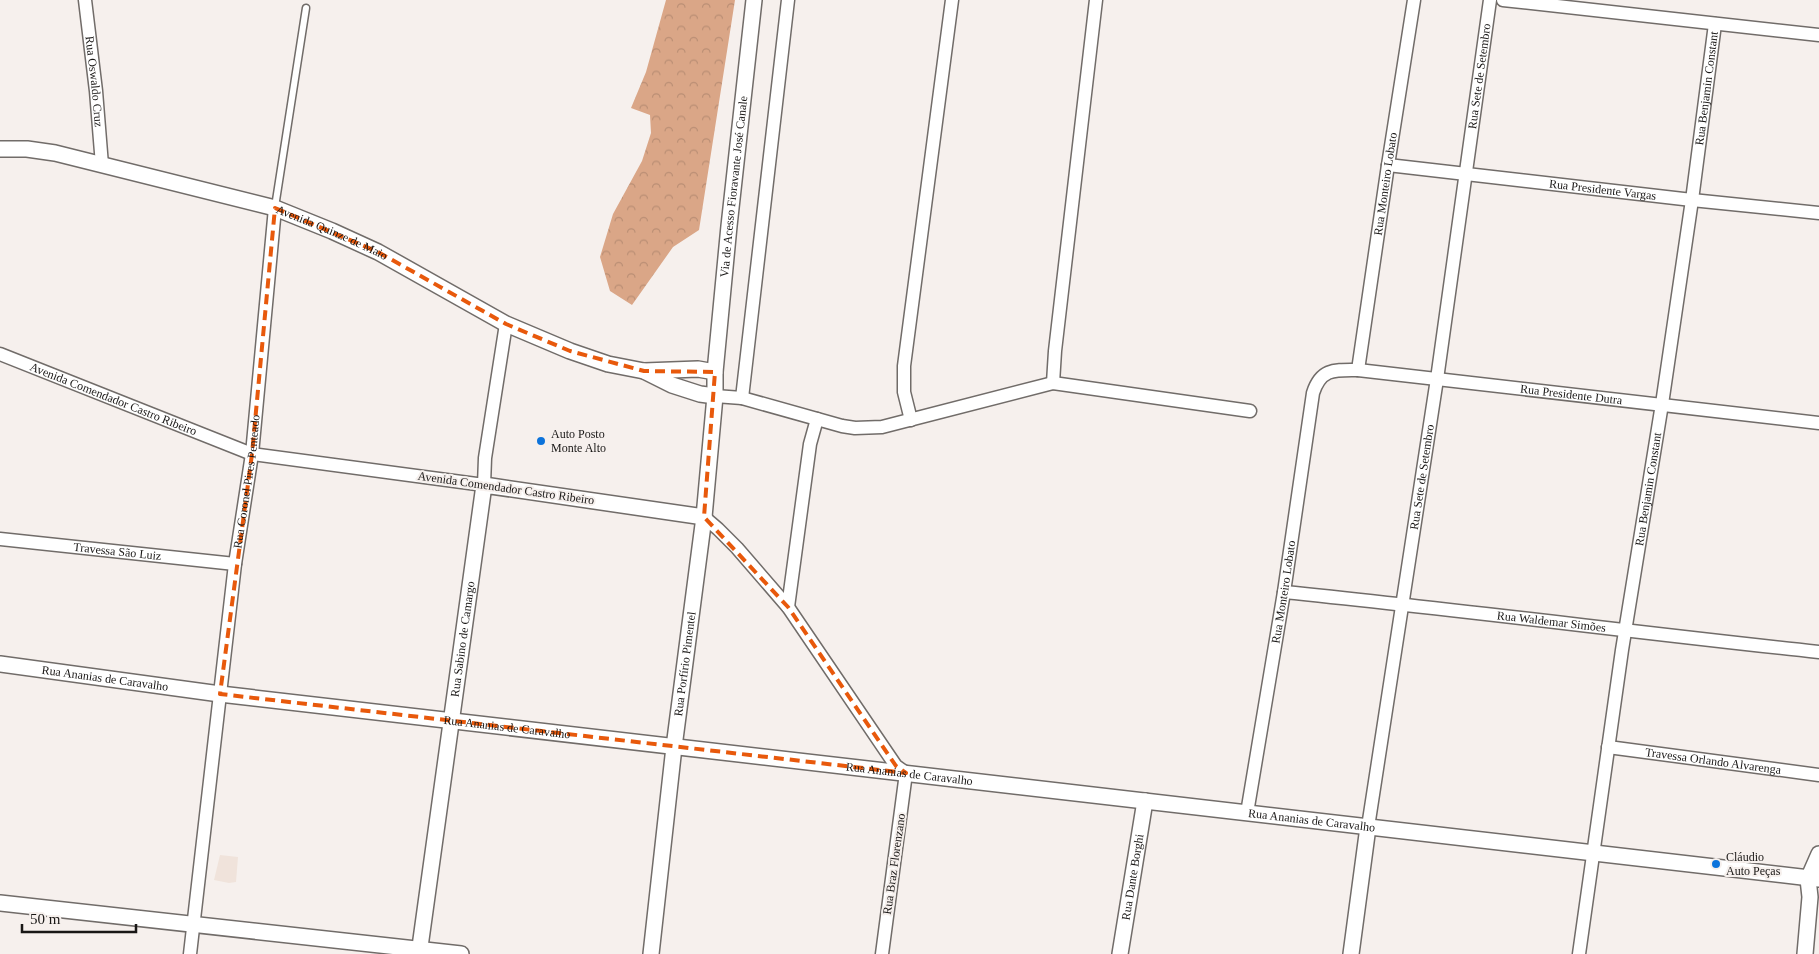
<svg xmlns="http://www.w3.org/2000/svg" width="1819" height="954" font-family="'Times New Roman',serif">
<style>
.built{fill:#f0e3db}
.forest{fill:url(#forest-crowns)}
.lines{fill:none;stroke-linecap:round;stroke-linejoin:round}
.service-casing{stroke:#716c69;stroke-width:9}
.minor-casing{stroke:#716c69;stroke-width:15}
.tertiary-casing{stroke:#716c69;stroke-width:18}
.service{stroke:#fff;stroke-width:6}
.minor{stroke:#fff;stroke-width:12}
.tertiary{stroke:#fff;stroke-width:15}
.marked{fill:none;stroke:#e8590c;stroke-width:4;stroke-dasharray:10 6;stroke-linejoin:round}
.poi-dot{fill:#0c73db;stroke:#f6f0ed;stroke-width:2}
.labels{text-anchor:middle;stroke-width:4;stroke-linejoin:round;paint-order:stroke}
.street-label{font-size:12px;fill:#191716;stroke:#f6f0ed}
.poi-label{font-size:12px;fill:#191716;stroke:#f6f0ed;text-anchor:start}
</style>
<defs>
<pattern id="forest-crowns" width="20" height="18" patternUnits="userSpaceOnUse" patternTransform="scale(1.25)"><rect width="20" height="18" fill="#daa687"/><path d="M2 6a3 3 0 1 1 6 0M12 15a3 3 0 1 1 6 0" fill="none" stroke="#ba8e74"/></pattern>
</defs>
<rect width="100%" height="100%" fill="#f6f0ed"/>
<path class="built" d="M220,855l18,2 -2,25 -7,1 -15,-3z"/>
<path class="forest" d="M666,0h69l-36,230 -26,17 -41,58 -22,-14 -10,-34 13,-43 29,-53 9,-28 -1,-18 -19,-7 15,-36z"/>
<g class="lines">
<defs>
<path id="service" d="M275,207l31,-199"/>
<g id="minor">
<path id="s1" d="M85,0l11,91 6,74"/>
<path d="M1503,0l316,35"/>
<path id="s2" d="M1388,165l304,35 127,13"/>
<path id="s3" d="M0,354l252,100 232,31 1,-27 21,-134"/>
<path id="s4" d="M1358,370l30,-205 26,-165"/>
<path d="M1053,383l2,-32 41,-351"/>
<path d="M715,396l27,2 100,28 13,2 27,-1 171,-44 197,28"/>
<path d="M742,398l46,-398"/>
<path d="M911,420l-7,-28v-26l48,-366"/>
<path d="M704,517l14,12 19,19 51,59 108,159 10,7 -24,181"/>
<path id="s5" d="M0,539l235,25"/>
<path id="s6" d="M1284,592c179,18 357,41 535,60"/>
<path d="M788,607l22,-163 7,-25"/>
<path id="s7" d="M1608,747l211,28"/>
<path id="s8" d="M1247,813l37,-221 29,-199c8,-25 22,-23 45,-23l461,53"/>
<path id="s9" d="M1368,827l69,-448 53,-379"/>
<path id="s10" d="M190,954l45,-390 17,-110 23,-246"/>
<path id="s11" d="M1579,954l43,-304 40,-246 30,-204 23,-176"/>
</g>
<g id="tertiary">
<path id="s12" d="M0,149h27l28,4 220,55 57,23 46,21 128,72 64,27 38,13 36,7 28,14 28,9 15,2"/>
<path d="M644,371l54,-2 17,3"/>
<path id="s13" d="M0,664l220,30 1599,185"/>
<path d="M0,903l461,51"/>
<path id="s14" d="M419,954l65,-469 220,32"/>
<path id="s15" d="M651,954l23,-207 30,-230 11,-121v-24l14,-146 25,-226"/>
<path id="s16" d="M1120,954l25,-153"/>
<path d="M1351,954l17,-127"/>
<path d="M1805,954l5,-57 -2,-18 11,-25"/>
</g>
</defs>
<use href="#service" class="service-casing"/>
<use href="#minor" class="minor-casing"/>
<use href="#tertiary" class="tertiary-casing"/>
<use href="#service" class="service"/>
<use href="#minor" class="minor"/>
<use href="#tertiary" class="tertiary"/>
</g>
<path class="marked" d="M275,208l103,44 128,72 64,27 74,20 71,1 -11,145 84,90 108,159 10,7 -686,-79 32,-240z"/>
<g class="poi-dot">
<circle cx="541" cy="441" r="5"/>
<circle cx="1716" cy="864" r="5"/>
</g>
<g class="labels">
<g class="street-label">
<text dy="4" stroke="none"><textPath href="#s9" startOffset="759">Rua Sete de Setembro</textPath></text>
<text dy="4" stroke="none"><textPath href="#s1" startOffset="82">Rua Oswaldo Cruz</textPath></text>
<text dy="4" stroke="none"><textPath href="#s11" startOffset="875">Rua Benjamin Constant</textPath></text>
<text dy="4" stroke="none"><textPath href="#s4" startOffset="188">Rua Monteiro Lobato</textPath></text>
<text dy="4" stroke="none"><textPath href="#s15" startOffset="772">Via de Acesso Fioravante José Canale</textPath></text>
<text dy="4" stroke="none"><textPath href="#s2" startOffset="216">Rua Presidente Vargas</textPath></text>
<text dy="4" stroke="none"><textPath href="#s12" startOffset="344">Avenida Quinze de Maio</textPath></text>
<text dy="4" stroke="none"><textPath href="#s8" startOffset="696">Rua Presidente Dutra</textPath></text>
<text dy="4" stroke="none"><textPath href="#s3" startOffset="122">Avenida Comendador Castro Ribeiro</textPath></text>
<text dy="4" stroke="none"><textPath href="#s9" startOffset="354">Rua Sete de Setembro</textPath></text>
<text dy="4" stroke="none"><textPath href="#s10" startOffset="476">Rua Coronel Pires Penteado</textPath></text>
<text transform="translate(506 488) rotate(8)" y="4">Avenida Comendador Castro Ribeiro</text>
<text dy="4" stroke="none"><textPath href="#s11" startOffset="470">Rua Benjamin Constant</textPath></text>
<text dy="4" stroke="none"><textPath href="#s5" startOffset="118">Travessa São Luiz</textPath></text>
<text dy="4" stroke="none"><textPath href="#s8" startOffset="224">Rua Monteiro Lobato</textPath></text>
<text dy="4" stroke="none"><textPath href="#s6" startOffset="269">Rua Waldemar Simões</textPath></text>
<text dy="4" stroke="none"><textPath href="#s14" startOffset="318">Rua Sabino de Camargo</textPath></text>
<text dy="4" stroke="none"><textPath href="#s15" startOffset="292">Rua Porfírio Pimentel</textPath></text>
<text dy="4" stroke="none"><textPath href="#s13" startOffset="106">Rua Ananias de Caravalho</textPath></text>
<text dy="4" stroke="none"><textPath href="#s13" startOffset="511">Rua Ananias de Caravalho</textPath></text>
<text dy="4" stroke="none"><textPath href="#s7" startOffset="106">Travessa Orlando Alvarenga</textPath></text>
<text dy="4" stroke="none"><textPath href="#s13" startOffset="916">Rua Ananias de Caravalho</textPath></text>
<text dy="4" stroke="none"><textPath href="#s13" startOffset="1321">Rua Ananias de Caravalho</textPath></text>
<text transform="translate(894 864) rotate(-82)" y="4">Rua Braz Florenzano</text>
<text dy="4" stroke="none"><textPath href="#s16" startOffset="78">Rua Dante Borghi</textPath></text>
</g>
<g class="poi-label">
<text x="551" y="438">Auto Posto<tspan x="551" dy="14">Monte Alto</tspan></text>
<text x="1726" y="861">Cláudio<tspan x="1726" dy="14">Auto Peças</tspan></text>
</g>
</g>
<path d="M22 924v8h114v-8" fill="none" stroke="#191716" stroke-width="2.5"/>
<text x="30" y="924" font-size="15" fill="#191716" stroke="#f6f0ed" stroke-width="4" paint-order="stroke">50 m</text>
</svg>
